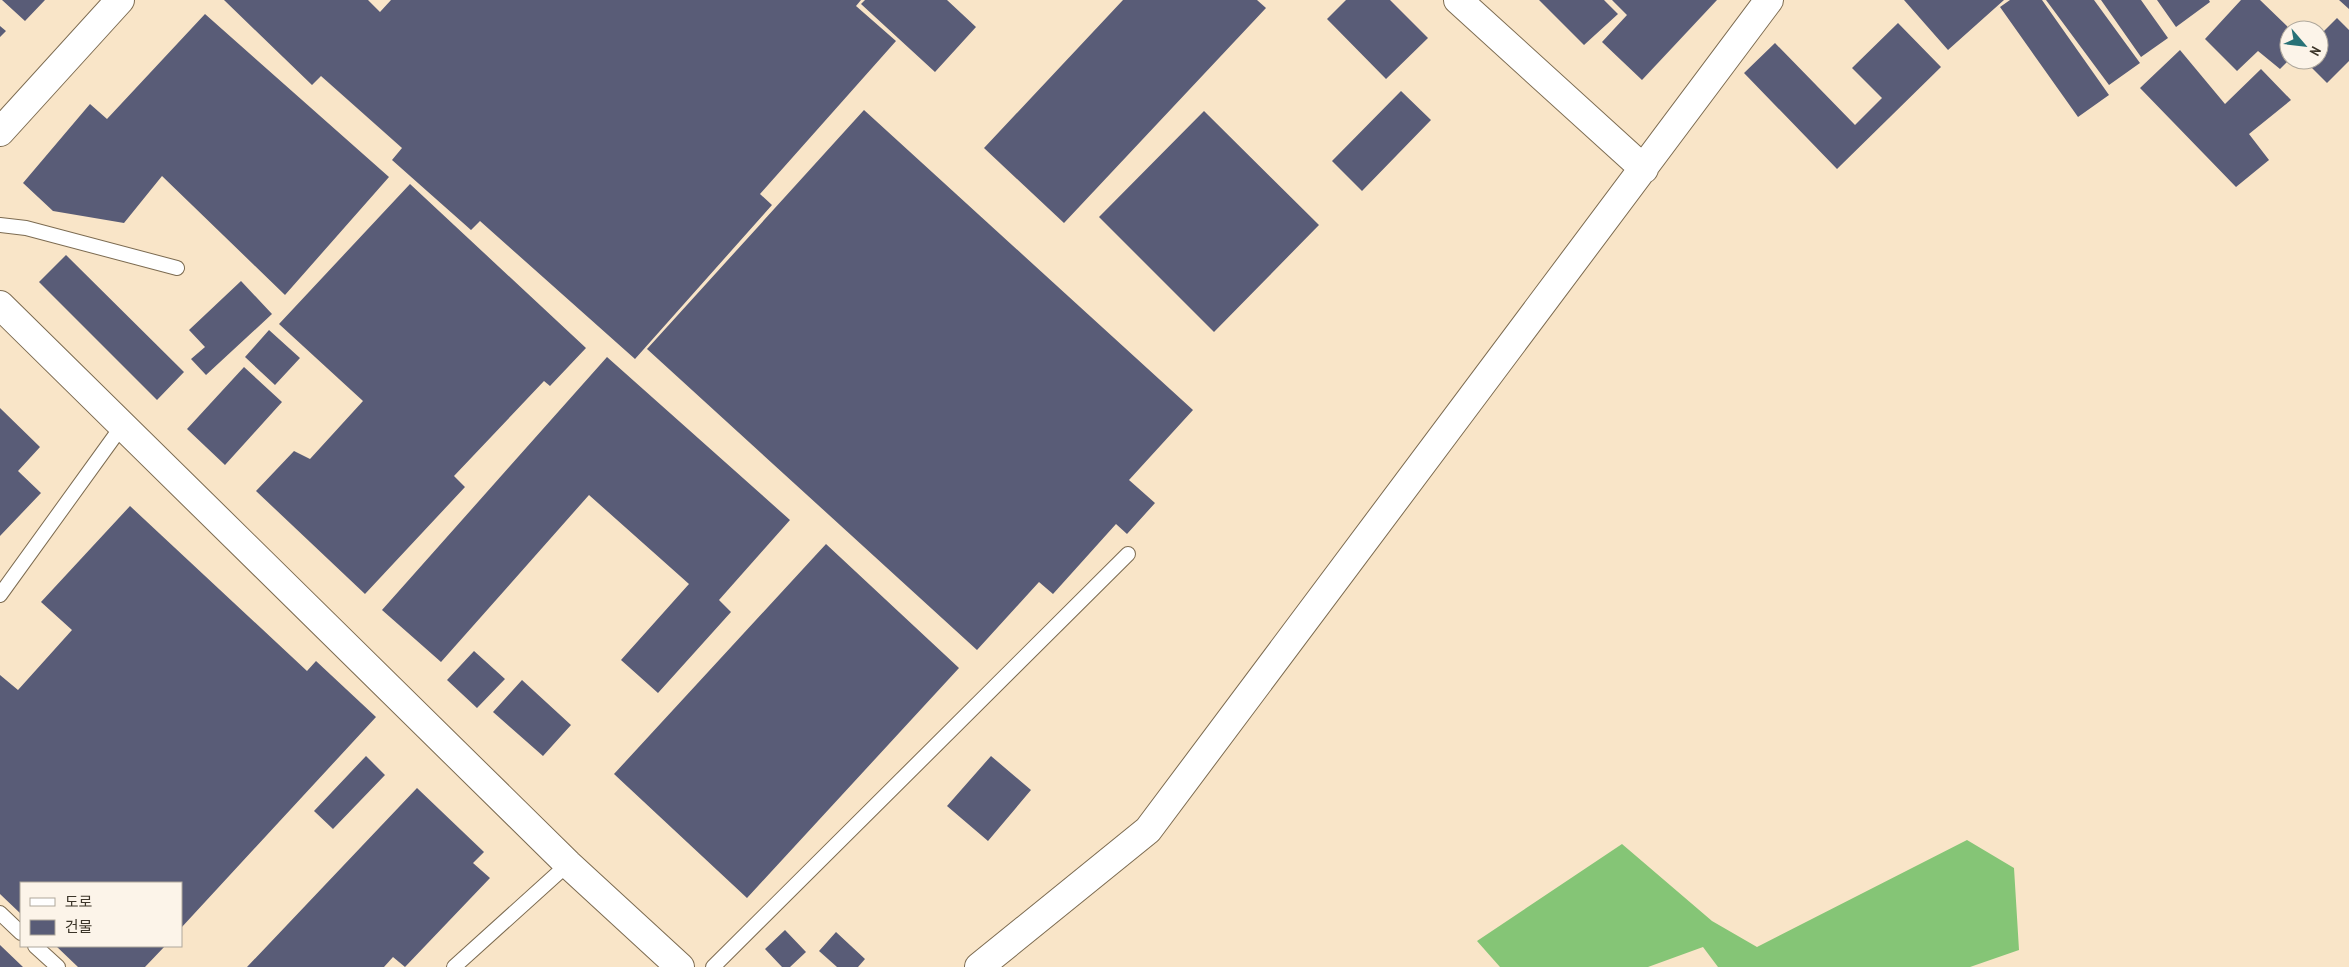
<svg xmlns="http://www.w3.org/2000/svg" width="2349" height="967" font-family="'PT Sans Narrow','Noto Sans KR',sans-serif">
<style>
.forest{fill:#85c576}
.building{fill:#595c77}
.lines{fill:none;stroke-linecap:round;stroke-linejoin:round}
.service-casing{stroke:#7c6b51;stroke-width:16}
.tertiary-casing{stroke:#7c6b51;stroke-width:30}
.service{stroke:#fff;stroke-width:14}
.tertiary{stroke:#fff;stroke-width:28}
</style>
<rect width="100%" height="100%" fill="#f9e5c8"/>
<path class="forest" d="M1967,840l47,28 5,82 -49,17h-252l-15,-20 -55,20h-148l-23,-26 145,-97 90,77 45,26z"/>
<path class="building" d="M2,0h43l-20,21z
M224,0h144l12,12 11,-12h470l-5,6 40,35 -136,153 12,11 -137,154 -155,-138 -9,9 -79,-70 10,-12 -81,-72 -9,9z
M865,0h82l29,27 -41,45 -74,-68z
M1123,0h134l9,8 -202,215 -80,-75z
M1346,0h44l38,38 -42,41 -59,-60z
M1539,0h65l14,14 -34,31z
M1612,0h105l-75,80 -40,-38 25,-27z
M1904,0h100l-56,50z
M2010,0h32l67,95 -31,22 -78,-110z
M2046,0h48l46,63 -31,22z
M2101,0h40l27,38 -27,19z
M2157,0h52l1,2 -34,25z
M2241,0h19l31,30h-2v30l-9,9 -22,-18 -21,20 -32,-32z
M2339,0h10v9z
M205,14l184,163 -104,118 -123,-119 -38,47 -71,-12 -30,-28 67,-79 17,15z
M2337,18l12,12v31l-22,22 -23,-23h15v-24z
M1898,23l43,44 -104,102 -93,-96 31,-30 80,82 27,-27 -30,-30z
M0,26l6,5 -6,6z
M2180,50l45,54 36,-35 30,31 -42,34 20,26 -33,27 -96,-99z
M1401,91l30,29 -69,71 -30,-30z
M864,110l329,300 -64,70 26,23 -28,31 -11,-10 -63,70 -14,-12 -62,68 -330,-301z
M1204,111l115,114 -105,107 -115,-115z
M410,184l176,164 -36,38 -6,-5 -90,95 11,11 -100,107 -109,-103 38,-40 16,8 53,-58 -84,-77z
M66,255l118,117 -27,28 -118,-118z
M241,281l31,33 -66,61 -15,-16 14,-12 -16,-17z
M269,330l31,28 -25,27 -30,-28z
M607,357l183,163 -71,80 12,12 -73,81 -37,-33 68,-76 -100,-89 -148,167 -59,-52z
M244,367l38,35 -57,63 -38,-36z
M0,408l40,39 -22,24 23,22 -41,43z
M130,506l177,165 9,-10 60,56 -195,211v-45h-160v31l-21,-20v-219l18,15 54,-60 -31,-28z
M826,544l133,124 -212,230 -133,-124z
M474,651l31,28 -28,29 -30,-28z
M522,680l49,45 -28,31 -50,-44z
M366,756l19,19 -52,54 -19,-18z
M991,756l40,34 -43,51 -41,-35z
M417,788l67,64 -11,11 17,15 -85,89 -12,-10 -9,10h-137z
M785,930l21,22 -16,15h-8l-17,-18z
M836,932l29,27 -7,8h-21l-18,-16z
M0,945l23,22h-23z
M56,946h109l-20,21h-67z"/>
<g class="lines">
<defs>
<path id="service" d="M0,225l26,3 151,40
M0,595l122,-169
M0,913l21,20
M35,946l23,21
M454,967l114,-103
M713,967l415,-413"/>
<path id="tertiary" d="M1458,0l186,169
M0,132l120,-132
M0,305l568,559 112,103
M979,967l169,-137 621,-830"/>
</defs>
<use href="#service" class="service-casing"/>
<use href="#tertiary" class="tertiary-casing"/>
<use href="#service" class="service"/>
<use href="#tertiary" class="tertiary"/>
</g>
<rect x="20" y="882" width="162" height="65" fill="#fcf4e9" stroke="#afa89c"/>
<rect x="30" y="898" width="25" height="8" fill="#ffffff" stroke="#afa89c"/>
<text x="65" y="907" font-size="15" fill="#3c3529">도로</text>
<rect x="30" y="920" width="25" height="15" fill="#595c77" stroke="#afa89c"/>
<text x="65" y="932" font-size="15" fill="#3c3529">건물</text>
<g transform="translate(2304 45) rotate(118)"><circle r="24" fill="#fcf4e9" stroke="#afa89c"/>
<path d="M0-4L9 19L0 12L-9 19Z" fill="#287277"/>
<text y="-8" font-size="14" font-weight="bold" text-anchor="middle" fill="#3c3529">N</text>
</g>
</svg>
